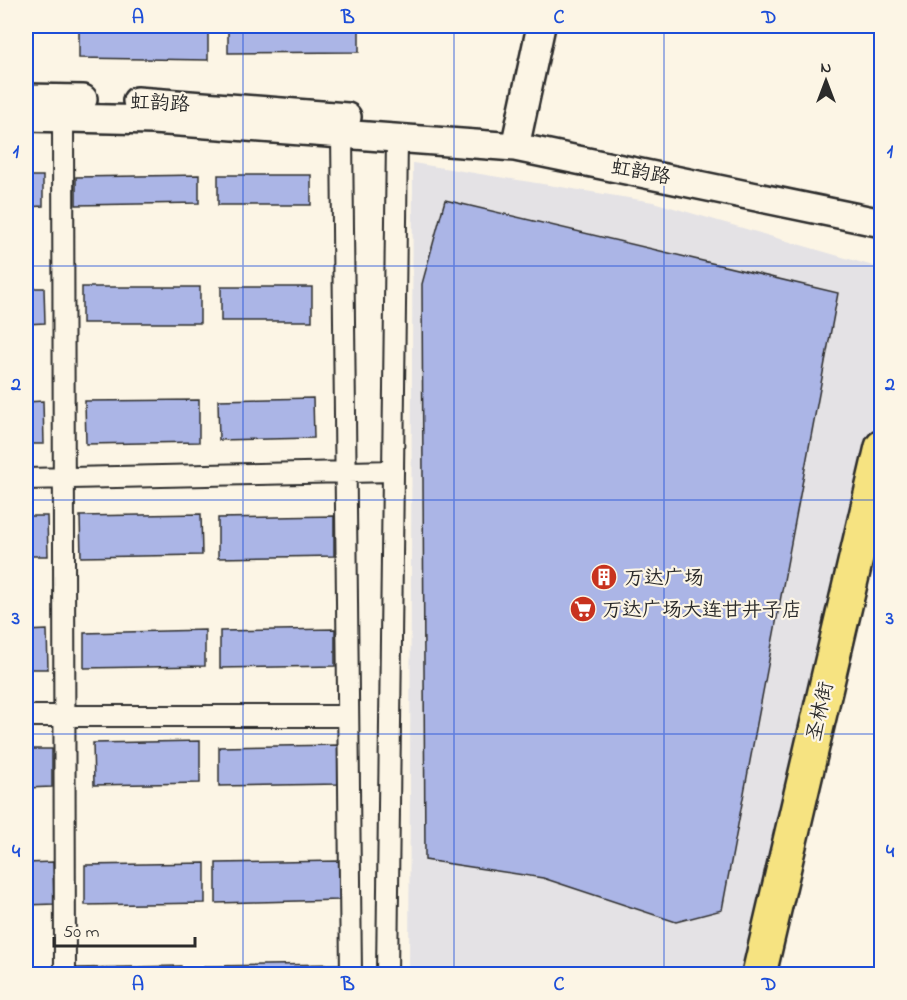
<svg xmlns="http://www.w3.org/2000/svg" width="907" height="1000" font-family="'Indie Flower','LXGW WenKai TC',sans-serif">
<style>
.built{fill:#e4e2e5}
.building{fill:#abb5e6;stroke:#2b2b2b;stroke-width:1.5}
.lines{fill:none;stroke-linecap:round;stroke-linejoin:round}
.street-casing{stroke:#2b2b2b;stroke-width:24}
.secondary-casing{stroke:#2b2b2b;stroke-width:32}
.highway-casing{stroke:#2b2b2b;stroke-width:38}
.street{stroke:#fcf5e5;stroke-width:20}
.secondary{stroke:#fcf5e5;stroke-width:27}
.highway{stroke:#f6e381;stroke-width:33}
.grid{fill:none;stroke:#1d4ed8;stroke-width:1.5;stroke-opacity:0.55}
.labels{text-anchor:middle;stroke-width:4.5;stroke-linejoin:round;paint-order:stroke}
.street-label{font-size:20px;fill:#2b2b2b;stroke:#fcf5e5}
.poi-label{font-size:20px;fill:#2b2b2b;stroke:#fcf5e5;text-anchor:start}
.neatline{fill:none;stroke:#1d4ed8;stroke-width:2}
.grid-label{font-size:20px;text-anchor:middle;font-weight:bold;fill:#1d4ed8}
</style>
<rect width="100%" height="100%" fill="#fcf5e5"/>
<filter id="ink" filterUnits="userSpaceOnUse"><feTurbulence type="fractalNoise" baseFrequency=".0167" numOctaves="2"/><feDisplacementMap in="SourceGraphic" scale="12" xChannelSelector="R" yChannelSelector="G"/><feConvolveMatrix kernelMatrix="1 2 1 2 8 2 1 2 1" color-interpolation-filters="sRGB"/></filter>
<g filter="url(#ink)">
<path class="built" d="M413,163l240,39 227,66 2,4 -1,125 -139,577h-333z"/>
<path class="building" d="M79,26h129v34l-129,-2z
M228,26h131v26l-131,1z
M199,175v28l-123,2v-28z
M218,175h93v30h-93z
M26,176h17v30l-17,1z
M445,200l393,93 -116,617 -46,12 -133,-44 -118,-18 -3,-576z
M82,287h118v36h-118z
M221,287h91v34h-91z
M26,288h18l1,35 -19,1z
M313,398l1,40 -95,2 -1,-40z
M199,400v42l-113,2 -1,-43z
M43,401l1,43h-18v-42z
M201,514l1,41 -121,2 -1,-41z
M26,516h21l1,40h-22z
M334,516v40l-116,2v-40z
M335,629v37l-115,2v-37z
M47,630l1,39h-22v-38z
M205,630v36l-121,2v-35z
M200,741v42l-106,2 -1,-42z
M338,745l1,39 -120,2v-39z
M26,749h26v38l-26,1z
M339,861l1,39 -124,3v-40z
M53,862l1,42 -28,1v-42z
M205,863v40l-120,2v-40z
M339,964v10h-135v-8z
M181,966l1,8h-104l-1,-6z
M26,968h19v6h-19z"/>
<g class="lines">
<defs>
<path id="street" d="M63,117l2,857
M342,135l9,839
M26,479l367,-8
M26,716h322
M387,974l10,-836"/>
<path id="secondary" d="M26,98l57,1
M137,101l210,16
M26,117l127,3 362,27 367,76
M515,147l26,-121"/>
<path id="highway" d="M759,974l123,-527"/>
</defs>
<use href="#street" class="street-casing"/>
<use href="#secondary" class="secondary-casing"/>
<use href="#highway" class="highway-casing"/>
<use href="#street" class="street"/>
<use href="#secondary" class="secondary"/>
<use href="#highway" class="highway"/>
</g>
</g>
<path class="grid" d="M243,26v948M454,26v948M664,26v948M26,266h856M26,500h856M26,734h856"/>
<defs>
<symbol id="building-disc" viewBox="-11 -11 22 22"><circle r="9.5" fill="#c8321e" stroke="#fcf5e5"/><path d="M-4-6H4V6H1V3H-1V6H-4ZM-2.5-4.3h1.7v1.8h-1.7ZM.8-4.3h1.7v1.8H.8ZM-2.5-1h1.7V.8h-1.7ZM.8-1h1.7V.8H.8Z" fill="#fff"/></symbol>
<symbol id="supermarket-disc" viewBox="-11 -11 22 22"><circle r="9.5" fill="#c8321e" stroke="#fcf5e5"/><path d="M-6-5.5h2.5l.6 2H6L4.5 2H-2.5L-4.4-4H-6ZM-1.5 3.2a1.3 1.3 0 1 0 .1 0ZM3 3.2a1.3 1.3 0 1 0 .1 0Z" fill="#fff"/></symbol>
</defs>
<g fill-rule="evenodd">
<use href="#building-disc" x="589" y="562" width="30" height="30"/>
<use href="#supermarket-disc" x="568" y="594" width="30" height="30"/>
</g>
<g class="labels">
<g class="street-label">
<text transform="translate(160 102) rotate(3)" y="7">虹韵路</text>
<text transform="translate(641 171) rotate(11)" y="7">虹韵路</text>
<text transform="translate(819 711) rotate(-77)" y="7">圣林街</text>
</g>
<g class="poi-label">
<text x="624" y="584">万达广场</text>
<text x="602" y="616">万达广场大连甘井子店</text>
</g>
</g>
<rect width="907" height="1000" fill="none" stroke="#fcf5e5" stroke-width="66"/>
<g transform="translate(826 81)" stroke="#fcf5e5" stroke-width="4.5" paint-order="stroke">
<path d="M0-4.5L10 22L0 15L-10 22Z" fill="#2b2b2b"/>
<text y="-9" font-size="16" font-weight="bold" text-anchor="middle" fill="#2b2b2b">N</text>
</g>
<path d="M54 937v9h141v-9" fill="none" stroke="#2b2b2b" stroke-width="3"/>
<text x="63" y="937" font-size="18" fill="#2b2b2b" stroke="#fcf5e5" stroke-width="4.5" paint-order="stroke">50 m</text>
<rect x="33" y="33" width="841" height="934" class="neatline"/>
<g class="grid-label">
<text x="138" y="23">A</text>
<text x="348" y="23">B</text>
<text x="559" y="23">C</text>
<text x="769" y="23">D</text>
<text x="16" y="157">1</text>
<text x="890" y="157">1</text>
<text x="16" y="390">2</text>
<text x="890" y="390">2</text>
<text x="16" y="624">3</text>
<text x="890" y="624">3</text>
<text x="16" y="857">4</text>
<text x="890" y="857">4</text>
<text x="138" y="990">A</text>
<text x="348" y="990">B</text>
<text x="559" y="990">C</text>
<text x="769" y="990">D</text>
</g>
</svg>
